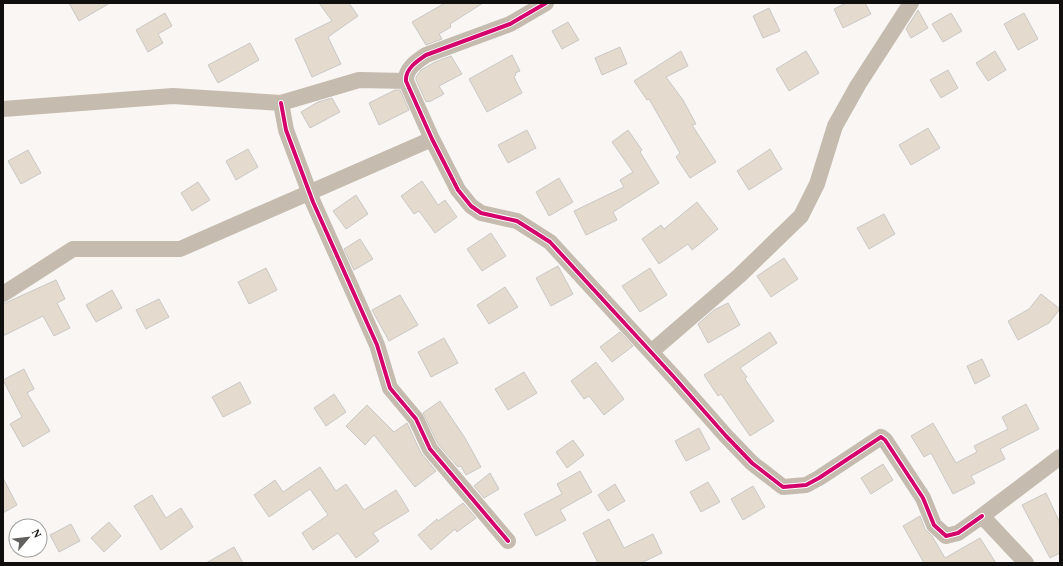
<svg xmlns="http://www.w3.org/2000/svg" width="1063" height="566" font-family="'Times New Roman',serif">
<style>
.building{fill:#e4dace;stroke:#cac8c6}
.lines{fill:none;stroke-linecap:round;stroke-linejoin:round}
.street{stroke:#c5bbaf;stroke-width:16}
.cycleway-casing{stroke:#fff;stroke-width:6}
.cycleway{stroke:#d6006c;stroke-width:4}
</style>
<rect width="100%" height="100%" fill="#f9f6f3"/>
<path class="building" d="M69,3h41l-31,18z
M319,3h30l9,13 -30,21 13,27 -29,13 -17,-38 37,-18z
M445,3h38l-33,21 1,3 -12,7 3,5 -16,6 -14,-23z
M846,3h19l6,11 -28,14 -9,-19z
M769,8l11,23 -17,7 -10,-22z
M918,10l10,18 -17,10 -5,-9z
M165,13l7,13 -14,8 5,9 -15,9 -12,-22z
M951,13l11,18 -19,11 -11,-18z
M1024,13l14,26 -20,11 -14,-26z
M568,22l11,18 -17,9 -10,-18z
M250,43l9,17 -41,23 -10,-18z
M620,47l7,17 -25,11 -7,-17z
M681,51l7,15 -22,11 17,23 13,24 -4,1 24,37 -26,16 -14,-21 4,-4 -31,-54 -2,1 -13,-19z
M806,51l13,22 -30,18 -13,-22z
M995,51l11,19 -18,11 -12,-18z
M512,55l8,16 -5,2 1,2 -2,2 8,16 -35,19 -18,-33z
M451,56l11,18 -23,12 5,8 -15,8v-1l-3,1 -10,-22v-3l5,-7 14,-8z
M948,70l10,18 -17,10 -11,-18z
M395,90h5l9,20 -30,15 -10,-22z
M332,98l8,14 -30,16 -9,-16 17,-10z
M928,128l12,20 -29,17 -12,-20z
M527,130l9,18 -28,15 -10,-18z
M628,130l14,20 -2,2 19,31 -46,29 4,8 -31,15 -12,-24 50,-24 -4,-7 13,-8 -21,-30z
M248,149l10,18 -22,13 -10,-19z
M770,149l12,20 -33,21 -12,-19z
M28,150l13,23 -20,11 -13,-23z
M559,178l14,24 -24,14 -13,-24z
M422,181l16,24 7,-5 12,17 -22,16 -16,-22 -5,3 -13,-18z
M198,182l12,18 -18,11 -11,-18z
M356,195l12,19 -22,15 -13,-18z
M697,202l21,27 -26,21 -4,-6 -29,20 -17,-25 19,-14 3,4z
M884,214l11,20 -26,15 -12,-21z
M491,233l15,23 -24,15 -15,-22z
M360,239l13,20 -19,11 -10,-21z
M784,258l14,21 -27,18 -14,-21z
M558,266l15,28 -22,12 -15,-28z
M266,268l11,22 -28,14 -11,-22z
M650,268l17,27 -27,17 -18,-26z
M56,280l9,19 -8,4 13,25 -16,8 -11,-20 -40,20v-32z
M505,287l13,20 -29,17 -12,-19z
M112,290l10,18 -26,14 -10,-17z
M1041,294l19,15 -11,14 -31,17 -10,-19 21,-12z
M400,295l18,30 -29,16 -17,-31z
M159,299l10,18 -23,12 -10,-19z
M728,303l12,22 -32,18 -10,-19 16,-14z
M620,332l13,14 -21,16 -12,-15z
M770,332l7,11 -37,25 7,9 -2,2 29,42 -24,15 -29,-42 -3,2 -14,-21z
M444,338l14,25 -27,14 -13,-25z
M982,359l8,17 -15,8 -8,-18z
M596,362l28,37 -20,16 -15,-19 -5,3 -13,-18z
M24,369l10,20 -7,4 23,38 -27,16 -13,-23 12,-7 -19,-37z
M524,372l13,21 -29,17 -13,-21z
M240,382l11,21 -28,14 -11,-20z
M334,394l12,18 -20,14 -12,-18z
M440,401l25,37 16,29 -15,8 -5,-9 -3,1 -20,-23 -15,-31z
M1026,404l13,25 -39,20 5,10 -34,17 4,7 -22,11 -22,-41 -7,4 -13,-21 22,-13 23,40 21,-11 -3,-6 34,-17 -6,-12z
M367,405l27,27 13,-9 14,30 15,18 -21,16 -41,-52 -9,10 -19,-19z
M699,428l11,21 -24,12 -11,-20z
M573,440l11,15 -17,13 -11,-16z
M883,464l10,16 -22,14 -10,-16z
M320,467l16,24 10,-7 18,26 32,-20 13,21 -36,22 6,8 -23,17 -18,-25 -25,17 -11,-17 26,-18 -18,-26 -41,28 -15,-22 21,-15 8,12z
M580,471l12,21 -32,18 6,10 -30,16 -12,-22 38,-20 -5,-10z
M490,473l9,16 -15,9 -10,-12z
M3,478l14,27 -14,8z
M708,482l12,20 -19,10 -11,-20z
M615,484l10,17 -17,10 -10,-16z
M753,486l12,21 -22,13 -12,-21z
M1046,493l14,30v30l-10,5 -28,-53z
M152,495l14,23 15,-10 12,19 -32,23 -27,-44z
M463,503l13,15 -19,14 -2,-3 -24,21 -13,-15 19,-16 1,2z
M920,516l5,13 7,7 13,22 35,-20 16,25h-72l-21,-37z
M609,519l15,29 29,-14 9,19 -21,10h-43l-15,-30z
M109,522l12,14 -17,16 -13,-14z
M71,524l9,17 -21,11 -9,-17z
M234,547l9,16h-37z"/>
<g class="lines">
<path class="street" d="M546,3l-36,21 -84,31c-9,6 -21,14 -20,26l26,58 26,51 13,16 10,7 36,8 33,21 123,134 53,60 26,27 31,24 23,-2 13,-7 62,-41 4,3 38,58 11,27 12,11 12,-3 24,-17
M281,103l5,27 27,72 64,143 13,43 26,31 14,30 78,92
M3,109l170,-13 108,7 78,-23 47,1
M3,294l70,-45h107l252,-110
M651,352l88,-76 62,-60 16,-32 18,-58 23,-41 53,-82
M1026,563l-44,-47 78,-59"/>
<defs>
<path id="cycleway" d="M546,3l-36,21 -84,31c-9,6 -21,14 -20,26l26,58 26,51 13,16 10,7 36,8 33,21 123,134 53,60 26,27 31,24 23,-2 13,-7 62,-41 4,3 38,58 11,27 12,11 12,-3 24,-17
M281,103l5,27 27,72 64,143 13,43 26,31 14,30 78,92"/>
</defs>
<use href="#cycleway" class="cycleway-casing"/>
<use href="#cycleway" class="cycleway"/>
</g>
<rect width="1063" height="566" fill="none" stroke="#100f0d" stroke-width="8"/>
<g transform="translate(28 538) rotate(62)"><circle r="19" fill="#ffffff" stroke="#9f9f9e"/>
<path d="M0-3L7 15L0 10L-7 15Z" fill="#62605e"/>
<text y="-6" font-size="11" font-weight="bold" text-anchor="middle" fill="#100f0d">N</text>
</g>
</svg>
